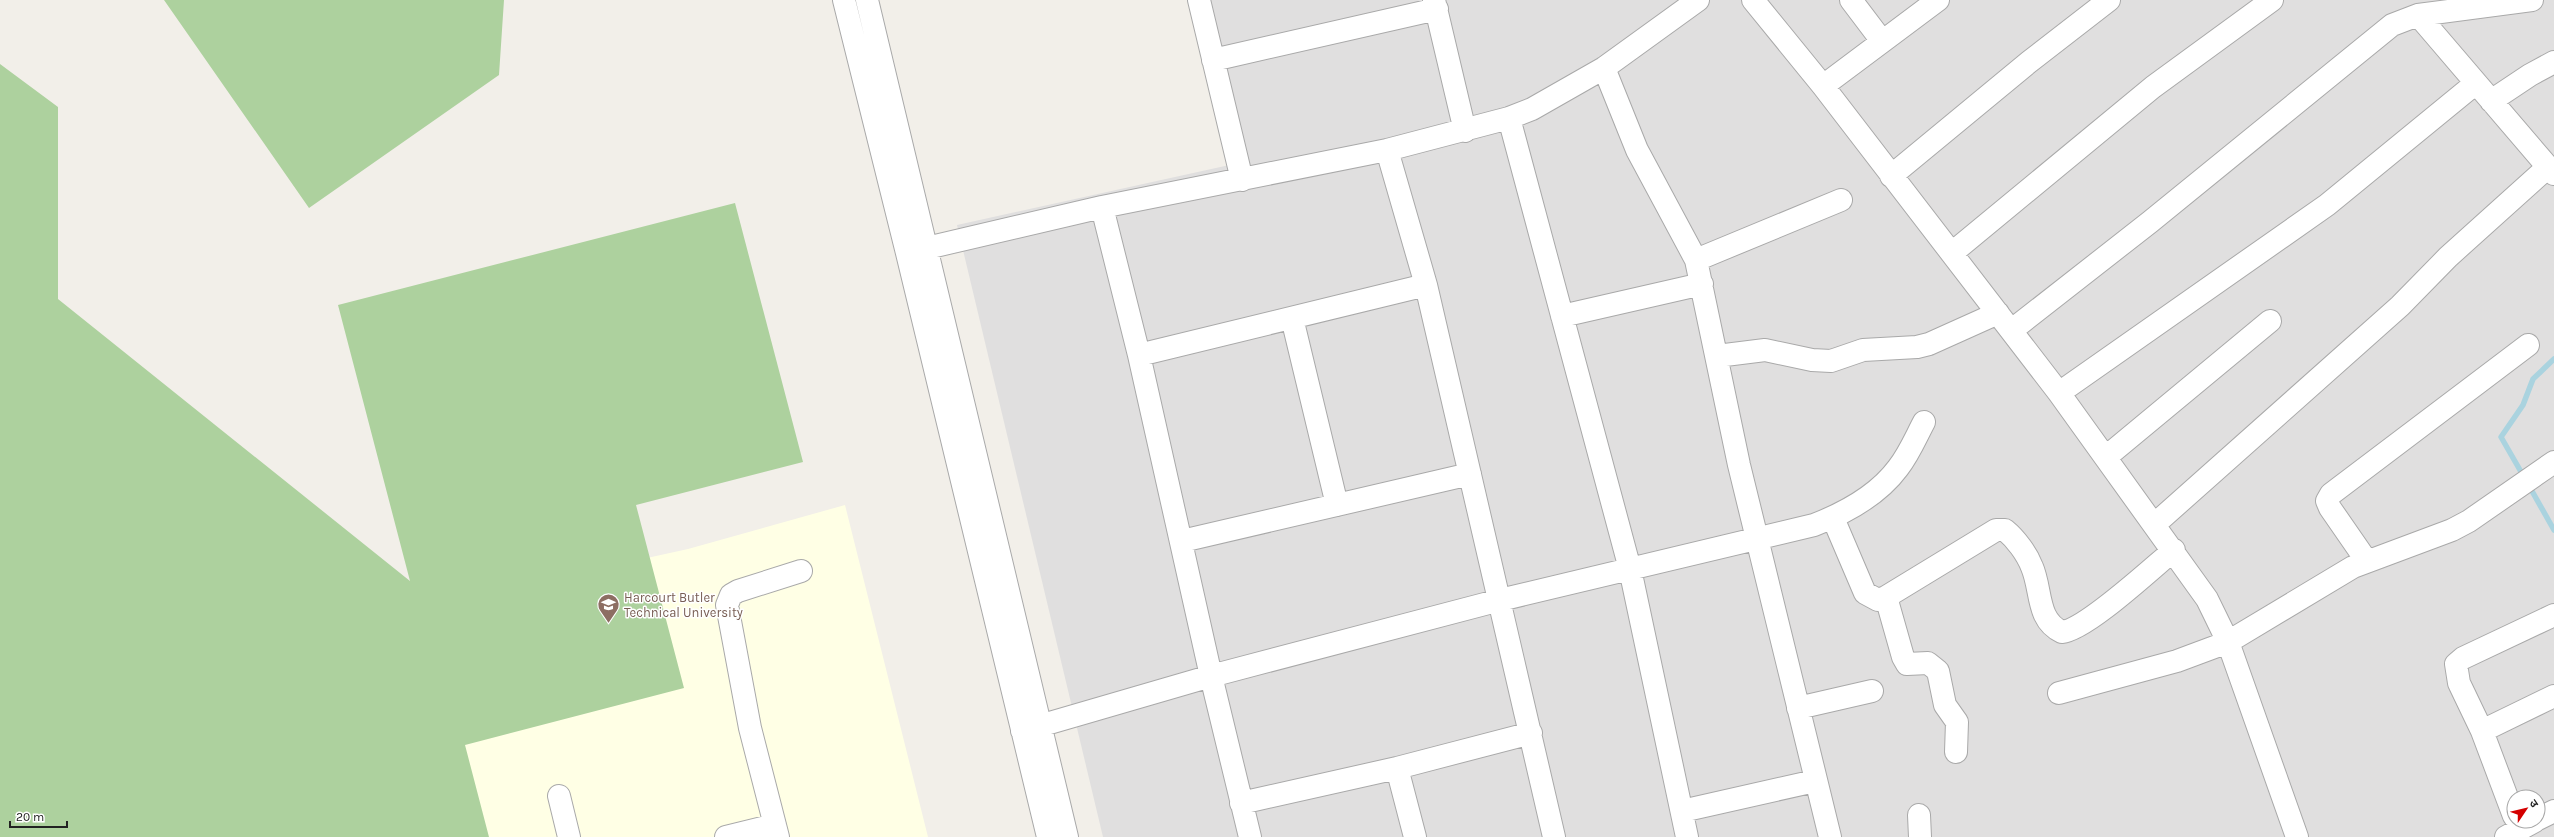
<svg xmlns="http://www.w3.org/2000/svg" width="2554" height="837" font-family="Karla,'Noto Sans Devanagari',sans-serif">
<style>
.residential{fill:#e0dfdf;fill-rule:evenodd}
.education{fill:#ffffe5}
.forest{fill:#add19e}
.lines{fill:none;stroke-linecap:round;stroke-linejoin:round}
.stream{stroke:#aad3df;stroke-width:5.5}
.minor-casing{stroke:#a9a9a9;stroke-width:24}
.minor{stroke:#fff;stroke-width:22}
.labels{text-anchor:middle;stroke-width:3;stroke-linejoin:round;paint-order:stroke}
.education-label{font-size:13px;fill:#785e54;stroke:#fff;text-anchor:start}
</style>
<rect width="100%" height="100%" fill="#f2efe9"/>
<path class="residential" d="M1207,0h1347v837h-1451l-146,-612 277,-61zM2514,797h24v24h-24z"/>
<path class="education" d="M845,505l83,332h-928v-137l688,-151z"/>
<path class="forest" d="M164,0h340l-5,75 -190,133z
M0,64l58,43v192l352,282 -72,-276 397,-102 68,259 -167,43 48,183 -219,57 24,92h-489z"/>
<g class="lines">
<path class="stream" d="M2524,477l-23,-40 22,-32 10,-26 21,-20
M2528,484l26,46"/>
<defs>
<path id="minor" d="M844,0l63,253 141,584
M867,0l200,837
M1199,0l43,180
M1434,0l31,131
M1753,0l70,86 236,307 148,206 21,43 69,195
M1851,0l31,41
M2418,15l136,159
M1213,60l224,-51
M1604,68l33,82 59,110 43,205 91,372
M1823,86l115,-86
M2491,101l39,-26 24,-13
M1509,118l121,451 57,268
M1387,150l39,135 128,552
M1891,176l138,-114 80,-62
M1102,207l37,148 72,321 39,161
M914,251l188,-44 285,-57 122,-32 23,-9 72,-41 94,-68
M1952,253l201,-166 119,-87
M1696,260l145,-60
M1562,316l140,-32
M1292,318l45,187
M2012,330l138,-108 242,-197 26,-10 114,-15
M1139,355l287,-70
M1717,356l48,-6 47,10 19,1 32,-11 54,-3 12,-3 69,-31
M2059,393l268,-188 149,-122
M2106,457l164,-136
M1833,518l32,75 13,7 8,-3 110,-67h9c11,9 22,24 27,37 10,23 4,53 30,65 24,-2 90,-64 112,-82
M2155,524l245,-218 48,-49 100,-90
M1182,541l288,-67
M2366,560l-36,-52 -3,-7 4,-7 197,-149
M1886,597l17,60 4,7 21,-1 10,8 7,34 12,17 -1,30
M2059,693l118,-32 51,-19 125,-75 99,-37 17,-9 85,-59
M1798,708l74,-17
M1022,731l189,-55 289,-76 314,-75c31,-12 64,-30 84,-57 11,-14 18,-31 26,-46
M2482,731l72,-35
M1397,768l18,69
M559,796l10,41
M1241,803l156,-35 134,-35
M1682,811l133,-30
M1919,815l1,22
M2514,816l-32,-85 -23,-48 -3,-19 7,-6 91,-43
M2538,819l16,-8
M726,837l49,-12
M778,837l-28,-109 -23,-123 4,-10 7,-4 63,-20
M2506,837l29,-16"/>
</defs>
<use href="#minor" class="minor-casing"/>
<use href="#minor" class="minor"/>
</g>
<defs>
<symbol id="university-pin" viewBox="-11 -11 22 30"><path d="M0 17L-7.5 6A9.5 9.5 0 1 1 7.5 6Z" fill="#8d6e63" stroke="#fff"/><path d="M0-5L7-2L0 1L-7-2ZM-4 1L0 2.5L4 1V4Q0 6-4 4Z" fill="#fff"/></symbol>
</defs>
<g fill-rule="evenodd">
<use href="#university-pin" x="596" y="592" width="25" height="34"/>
</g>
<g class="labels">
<g class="education-label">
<text x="624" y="602">Harcourt Butler<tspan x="624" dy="15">Technical University</tspan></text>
</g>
</g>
<g transform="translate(2526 809) rotate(55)"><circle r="19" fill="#ffffff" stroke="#a7a7a7"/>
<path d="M0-3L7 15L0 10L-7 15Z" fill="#d40000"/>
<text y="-6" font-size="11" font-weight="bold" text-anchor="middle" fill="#222222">उ</text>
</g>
<path d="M10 821v6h57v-6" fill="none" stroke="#222222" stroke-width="2"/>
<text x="16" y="821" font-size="12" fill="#222222" stroke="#ffffff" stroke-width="3" paint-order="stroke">20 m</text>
</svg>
